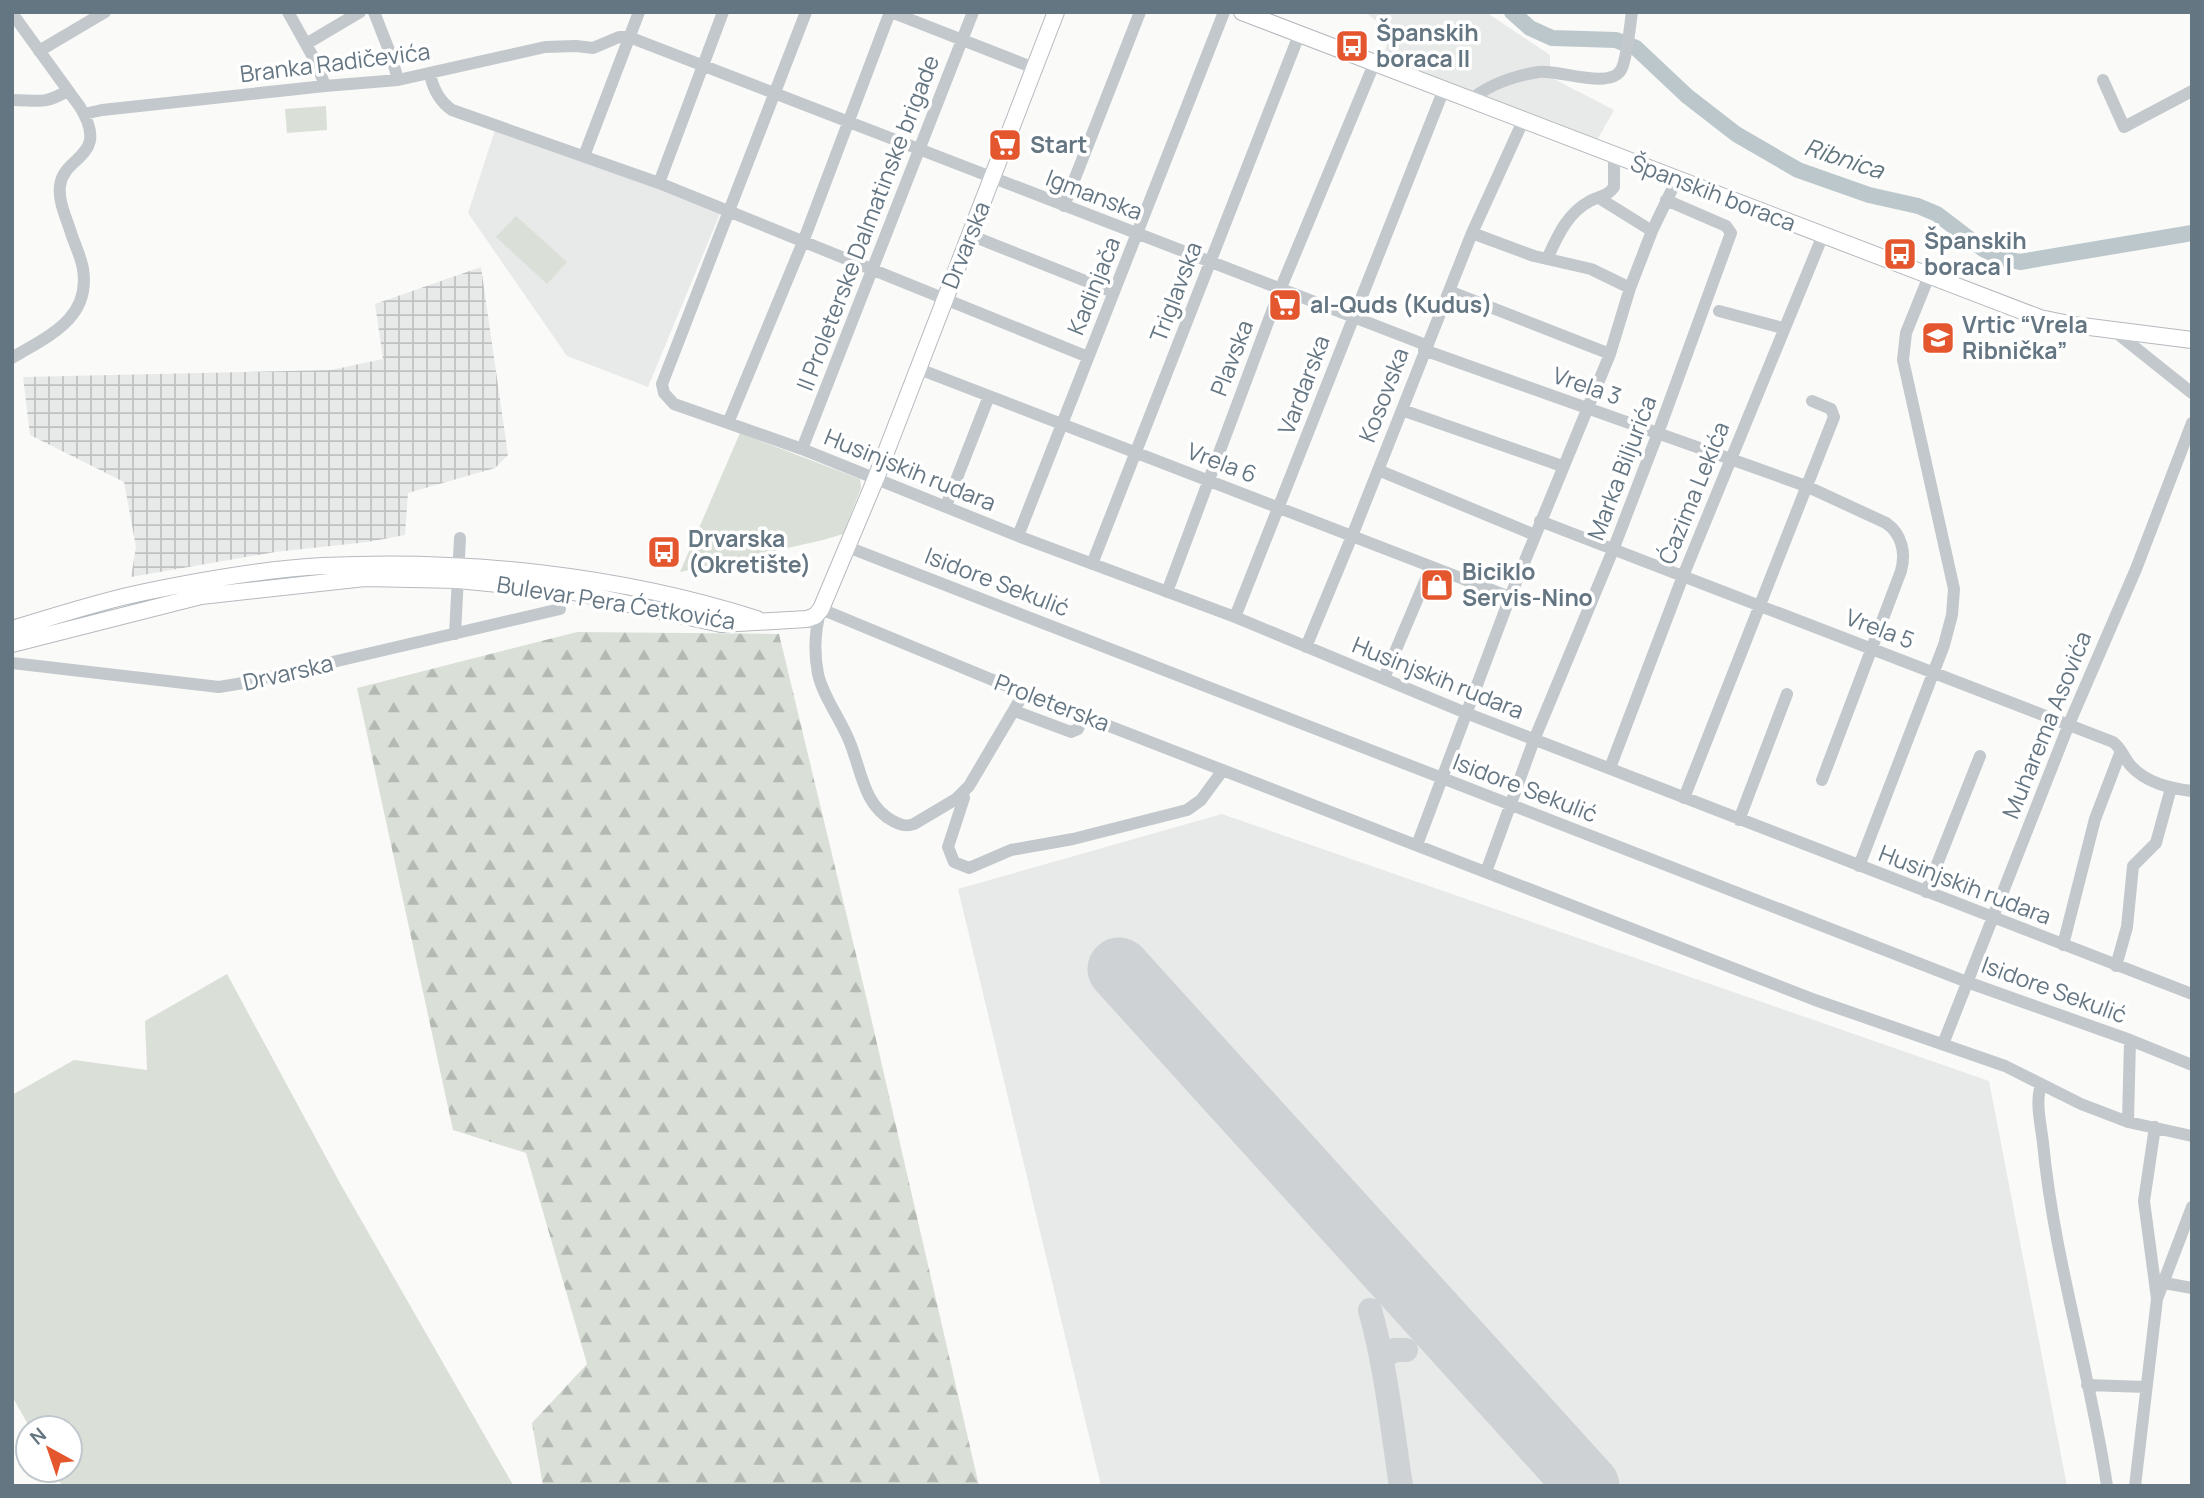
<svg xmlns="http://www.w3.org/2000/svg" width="2204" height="1498" font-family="Manrope,sans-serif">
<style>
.built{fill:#e8e9e9}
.industrial{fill:url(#industrial-grid)}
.forest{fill:url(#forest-firs)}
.park{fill:#dadfd7}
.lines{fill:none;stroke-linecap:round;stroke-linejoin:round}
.river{stroke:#bbc7cb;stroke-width:16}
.taxiway{stroke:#ced2d4;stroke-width:24}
.runway{stroke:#ced2d4;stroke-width:63}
.major-casing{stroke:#b5babe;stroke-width:18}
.minor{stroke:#c3c8cc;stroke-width:12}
.major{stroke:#fff;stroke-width:16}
.labels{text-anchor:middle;stroke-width:7;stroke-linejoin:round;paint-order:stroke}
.poi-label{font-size:23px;font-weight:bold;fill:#657683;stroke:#fff;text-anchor:start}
.street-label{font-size:23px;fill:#657683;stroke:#fff}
.water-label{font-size:24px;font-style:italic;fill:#60757c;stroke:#fff}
</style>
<defs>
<pattern id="industrial-grid" width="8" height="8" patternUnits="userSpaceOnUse" patternTransform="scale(1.75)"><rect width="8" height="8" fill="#e8e9e9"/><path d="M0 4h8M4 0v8" fill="none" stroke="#c0c1c2"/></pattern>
<pattern id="forest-firs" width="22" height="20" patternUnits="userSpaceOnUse" patternTransform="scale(1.75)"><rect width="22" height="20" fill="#dadfd7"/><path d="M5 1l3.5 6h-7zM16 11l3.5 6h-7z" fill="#b4b9b4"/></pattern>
</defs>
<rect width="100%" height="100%" fill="#fafaf8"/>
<path class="built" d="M1365,12h121l64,43v22l64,33 -19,34 -184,-73 -26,-20 5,-19z
M497,124l224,87 -73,176 -81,-31 -99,-143z
M1222,814l767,267 78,405h-966l-143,-597z"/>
<path class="industrial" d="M481,267l27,188 -13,13 -87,25 -3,42 -37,7 -93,10 -144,25 5,-30 -12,-65 -94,-47 -7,-58 308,-7 52,-11 -8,-55z"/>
<path class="forest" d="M577,632l202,2 87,362 113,490h-436l-11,-63 55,-59 -61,-211 -73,-23 -96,-442z"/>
<path class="park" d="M326,106l1,24 -40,3 -2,-24z
M516,216l51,46 -20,22 -51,-47z
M740,433l120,46 1,9 -18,46 -20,6 -143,32z
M227,974l114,211 172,300 -451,1 -9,-16h17v-42h-40l-18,-32v-301l62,-35 73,10 -2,-49z"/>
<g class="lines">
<path class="river" d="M1512,12l18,16 22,10 64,2 20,8 51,48 49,38 62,36 71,25 49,11 19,8 46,35 19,9 18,4 172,-29"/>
<path class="taxiway" d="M1370,1310c16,57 22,117 31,176
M1382,1358l12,-8h12"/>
<path class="runway" d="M1119,969l469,517"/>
<defs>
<path id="major" d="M1242,12l798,306 34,7 118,15
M12,629c44,-13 88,-28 133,-37 58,-12 119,-23 178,-26 144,-7 296,9 434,53
M12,644l189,-48 164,-18 93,2 111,11 152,33 86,-5 8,-3 6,-7 55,-131 180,-466"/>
</defs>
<use href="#major" class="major-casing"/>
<path class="minor" d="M288,12l29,52 8,22
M374,12l18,46 6,22
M806,12l-144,372 2,9 10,11 128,45 216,87 217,81 231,96 726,281
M891,12l143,56
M12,13l68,94c31,51 -17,48 -20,79 -2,16 7,33 11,47 4,12 10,24 12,36 8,50 -35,67 -71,89
M306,44l54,-32
M39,51l66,-39
M430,74c3,15 9,27 22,36l207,73 429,174
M2103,80l21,47 68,-36
M12,100c26,0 32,5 55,-9
M1469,101c19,-16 45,-25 69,-29 20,-3 71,18 83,-2 6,-10 9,-45 11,-58
M84,114l18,-4 223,-24 73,-6 147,-33 31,-1 17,2 26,-11h10l797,308
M584,156l55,-144
M659,183l64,-171
M1599,198l53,33
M1064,206l76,-194
M1472,233l62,23 57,13 39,19
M970,235l143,57
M1547,259c10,-22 20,-46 43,-58 9,-5 17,-4 24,-14v-32
M1449,291l161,63
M1719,311l64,17
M2113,330l79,63
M1424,350l382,136 80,37c16,11 20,30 15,48l-79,209
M919,369l591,228
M1402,410l160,56
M728,423l75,-181 87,-230
M802,449l171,-437
M1378,470l157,65
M946,506l43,-110
M1540,521l573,221c8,6 11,15 17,23 16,18 39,23 62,26
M1018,536l206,-524
M845,546l1122,436 163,58 62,25
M1092,564l207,-529
M1167,592l113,-302 94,-226
M1235,617l209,-528
M455,634l5,-96
M1306,647l46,-111 120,-303 51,-112
M12,663l207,24 24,-4 317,-74
M1384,678l47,-111
M1024,693l-55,93 -13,13 -42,25c-8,3 -14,1 -21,-3 -31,-16 -32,-55 -45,-83 -9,-21 -25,-42 -30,-64 -4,-21 -3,-45 3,-65l203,84 791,307 190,66 76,38 47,18 64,14
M1015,711l56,21 7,-3 5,-14
M1610,768l73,-192 140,-341
M963,793l1,5 -16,49 6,15 15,6 42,-18 62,-11 114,-29 14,-10 22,-30
M1684,798l150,-381 -3,-8 -19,-8
M1739,820l48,-126
M1417,845l93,-248 100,-243 20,-66 22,-57 25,-52
M1859,866l85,-221 8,-30 2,-26 -51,-229 3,-27 23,-57
M1486,872l48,-132 79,-190 45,-117 73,-200 -5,-7 -60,-26
M1926,892l54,-136
M2063,945l32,-126 26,-68
M2116,966l11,-39 6,-61 23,-23 15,-55
M1943,1044l126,-320 67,-155 56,-146
M2041,1085c-6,17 0,40 2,58 11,116 47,228 64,343
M2128,1122l2,-82
M2155,1127l-11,74 13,98
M2164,1283l28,5
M2087,1385l59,2
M2135,1486l22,-187 35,-92"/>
<use href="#major" class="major"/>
</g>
<defs>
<symbol id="bus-square" viewBox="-11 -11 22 22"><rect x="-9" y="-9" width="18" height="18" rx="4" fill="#e4572e" stroke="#fff"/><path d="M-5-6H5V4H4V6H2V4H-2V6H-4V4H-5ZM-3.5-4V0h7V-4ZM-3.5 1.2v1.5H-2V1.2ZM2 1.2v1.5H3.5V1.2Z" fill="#fff"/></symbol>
<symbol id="supermarket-square" viewBox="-11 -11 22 22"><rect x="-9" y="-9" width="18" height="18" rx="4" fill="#e4572e" stroke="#fff"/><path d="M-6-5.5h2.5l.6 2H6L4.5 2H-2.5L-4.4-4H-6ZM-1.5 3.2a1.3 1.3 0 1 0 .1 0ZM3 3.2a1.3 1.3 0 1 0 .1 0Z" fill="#fff"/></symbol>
<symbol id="school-square" viewBox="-11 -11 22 22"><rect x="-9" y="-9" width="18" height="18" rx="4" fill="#e4572e" stroke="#fff"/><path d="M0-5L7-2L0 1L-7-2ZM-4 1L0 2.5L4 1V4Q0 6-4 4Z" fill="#fff"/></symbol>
<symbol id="shop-square" viewBox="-11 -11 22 22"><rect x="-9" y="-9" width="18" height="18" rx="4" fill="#e4572e" stroke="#fff"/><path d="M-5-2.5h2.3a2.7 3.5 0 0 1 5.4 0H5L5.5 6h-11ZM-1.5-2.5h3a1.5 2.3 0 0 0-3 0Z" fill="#fff"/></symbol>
</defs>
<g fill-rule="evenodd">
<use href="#bus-square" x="1333" y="27" width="38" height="38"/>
<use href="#supermarket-square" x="986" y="126" width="38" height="38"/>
<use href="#bus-square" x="1881" y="235" width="38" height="38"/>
<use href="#supermarket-square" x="1266" y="286" width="38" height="38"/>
<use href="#school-square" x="1919" y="319" width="38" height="38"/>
<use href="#bus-square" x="645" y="533" width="38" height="38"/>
<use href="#shop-square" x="1418" y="566" width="38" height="38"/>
</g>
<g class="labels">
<g class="poi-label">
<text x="1376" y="41">Španskih<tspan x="1376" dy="26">boraca II</tspan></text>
<text x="1030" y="153">Start</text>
<text x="1924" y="249">Španskih<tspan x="1924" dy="26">boraca I</tspan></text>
<text x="1310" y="313">al-Quds (Kudus)</text>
<text x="1962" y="333">Vrtic “Vrela<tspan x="1962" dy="26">Ribnička”</tspan></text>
<text x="688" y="547">Drvarska<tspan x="688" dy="26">(Okretište)</tspan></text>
<text x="1462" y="580">Biciklo<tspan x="1462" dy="26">Servis-Nino</tspan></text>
</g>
<g class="street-label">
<text transform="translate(335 63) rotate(-7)" y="8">Branka Radičevića</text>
<text transform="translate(1713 193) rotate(21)" y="8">Španskih boraca</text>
<text transform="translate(1094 195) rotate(21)" y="8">Igmanska</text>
<text transform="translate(868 223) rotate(-69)" y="8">II Proleterske Dalmatinske brigade</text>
<text transform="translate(966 245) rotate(-68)" y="8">Drvarska</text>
<text transform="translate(1094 286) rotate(-68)" y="8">Kadinjača</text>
<text transform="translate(1176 292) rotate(-69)" y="8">Triglavska</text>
<text transform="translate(1232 358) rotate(-69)" y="8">Plavska</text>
<text transform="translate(1304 385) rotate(-69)" y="8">Vardarska</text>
<text transform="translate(1587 386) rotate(19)" y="8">Vrela 3</text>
<text transform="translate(1384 395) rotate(-69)" y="8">Kosovska</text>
<text transform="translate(1222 463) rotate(21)" y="8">Vrela 6</text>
<text transform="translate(1622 468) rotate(-69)" y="8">Marka Biljurića</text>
<text transform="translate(910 470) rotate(22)" y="8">Husinjskih rudara</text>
<text transform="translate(1694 493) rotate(-68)" y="8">Ćazima Lekića</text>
<text transform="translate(997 582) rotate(21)" y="8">Isidore Sekulić</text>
<text transform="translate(616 603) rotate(9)" y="8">Bulevar Pera Ćetkovića</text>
<text transform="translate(1880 629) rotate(21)" y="8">Vrela 5</text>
<text transform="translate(288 673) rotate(-13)" y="8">Drvarska</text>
<text transform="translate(1438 678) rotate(22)" y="8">Husinjskih rudara</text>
<text transform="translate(1052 703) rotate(21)" y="8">Proleterska</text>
<text transform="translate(2047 725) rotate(-68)" y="8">Muharema Asovića</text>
<text transform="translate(1525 788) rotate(21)" y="8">Isidore Sekulić</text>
<text transform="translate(1965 885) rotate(21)" y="8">Husinjskih rudara</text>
<text transform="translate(2054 990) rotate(20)" y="8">Isidore Sekulić</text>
</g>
<g class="water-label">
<text transform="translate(1844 159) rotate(18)" y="8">Ribnica</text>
</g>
</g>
<rect width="2204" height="1498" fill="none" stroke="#657683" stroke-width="28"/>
<g transform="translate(49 1449) rotate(320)"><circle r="33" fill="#ffffff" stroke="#c1c8cd" stroke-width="2"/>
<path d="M0-5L12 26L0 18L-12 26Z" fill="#e4572e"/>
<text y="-10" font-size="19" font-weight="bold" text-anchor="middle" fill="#657683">N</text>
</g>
</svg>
